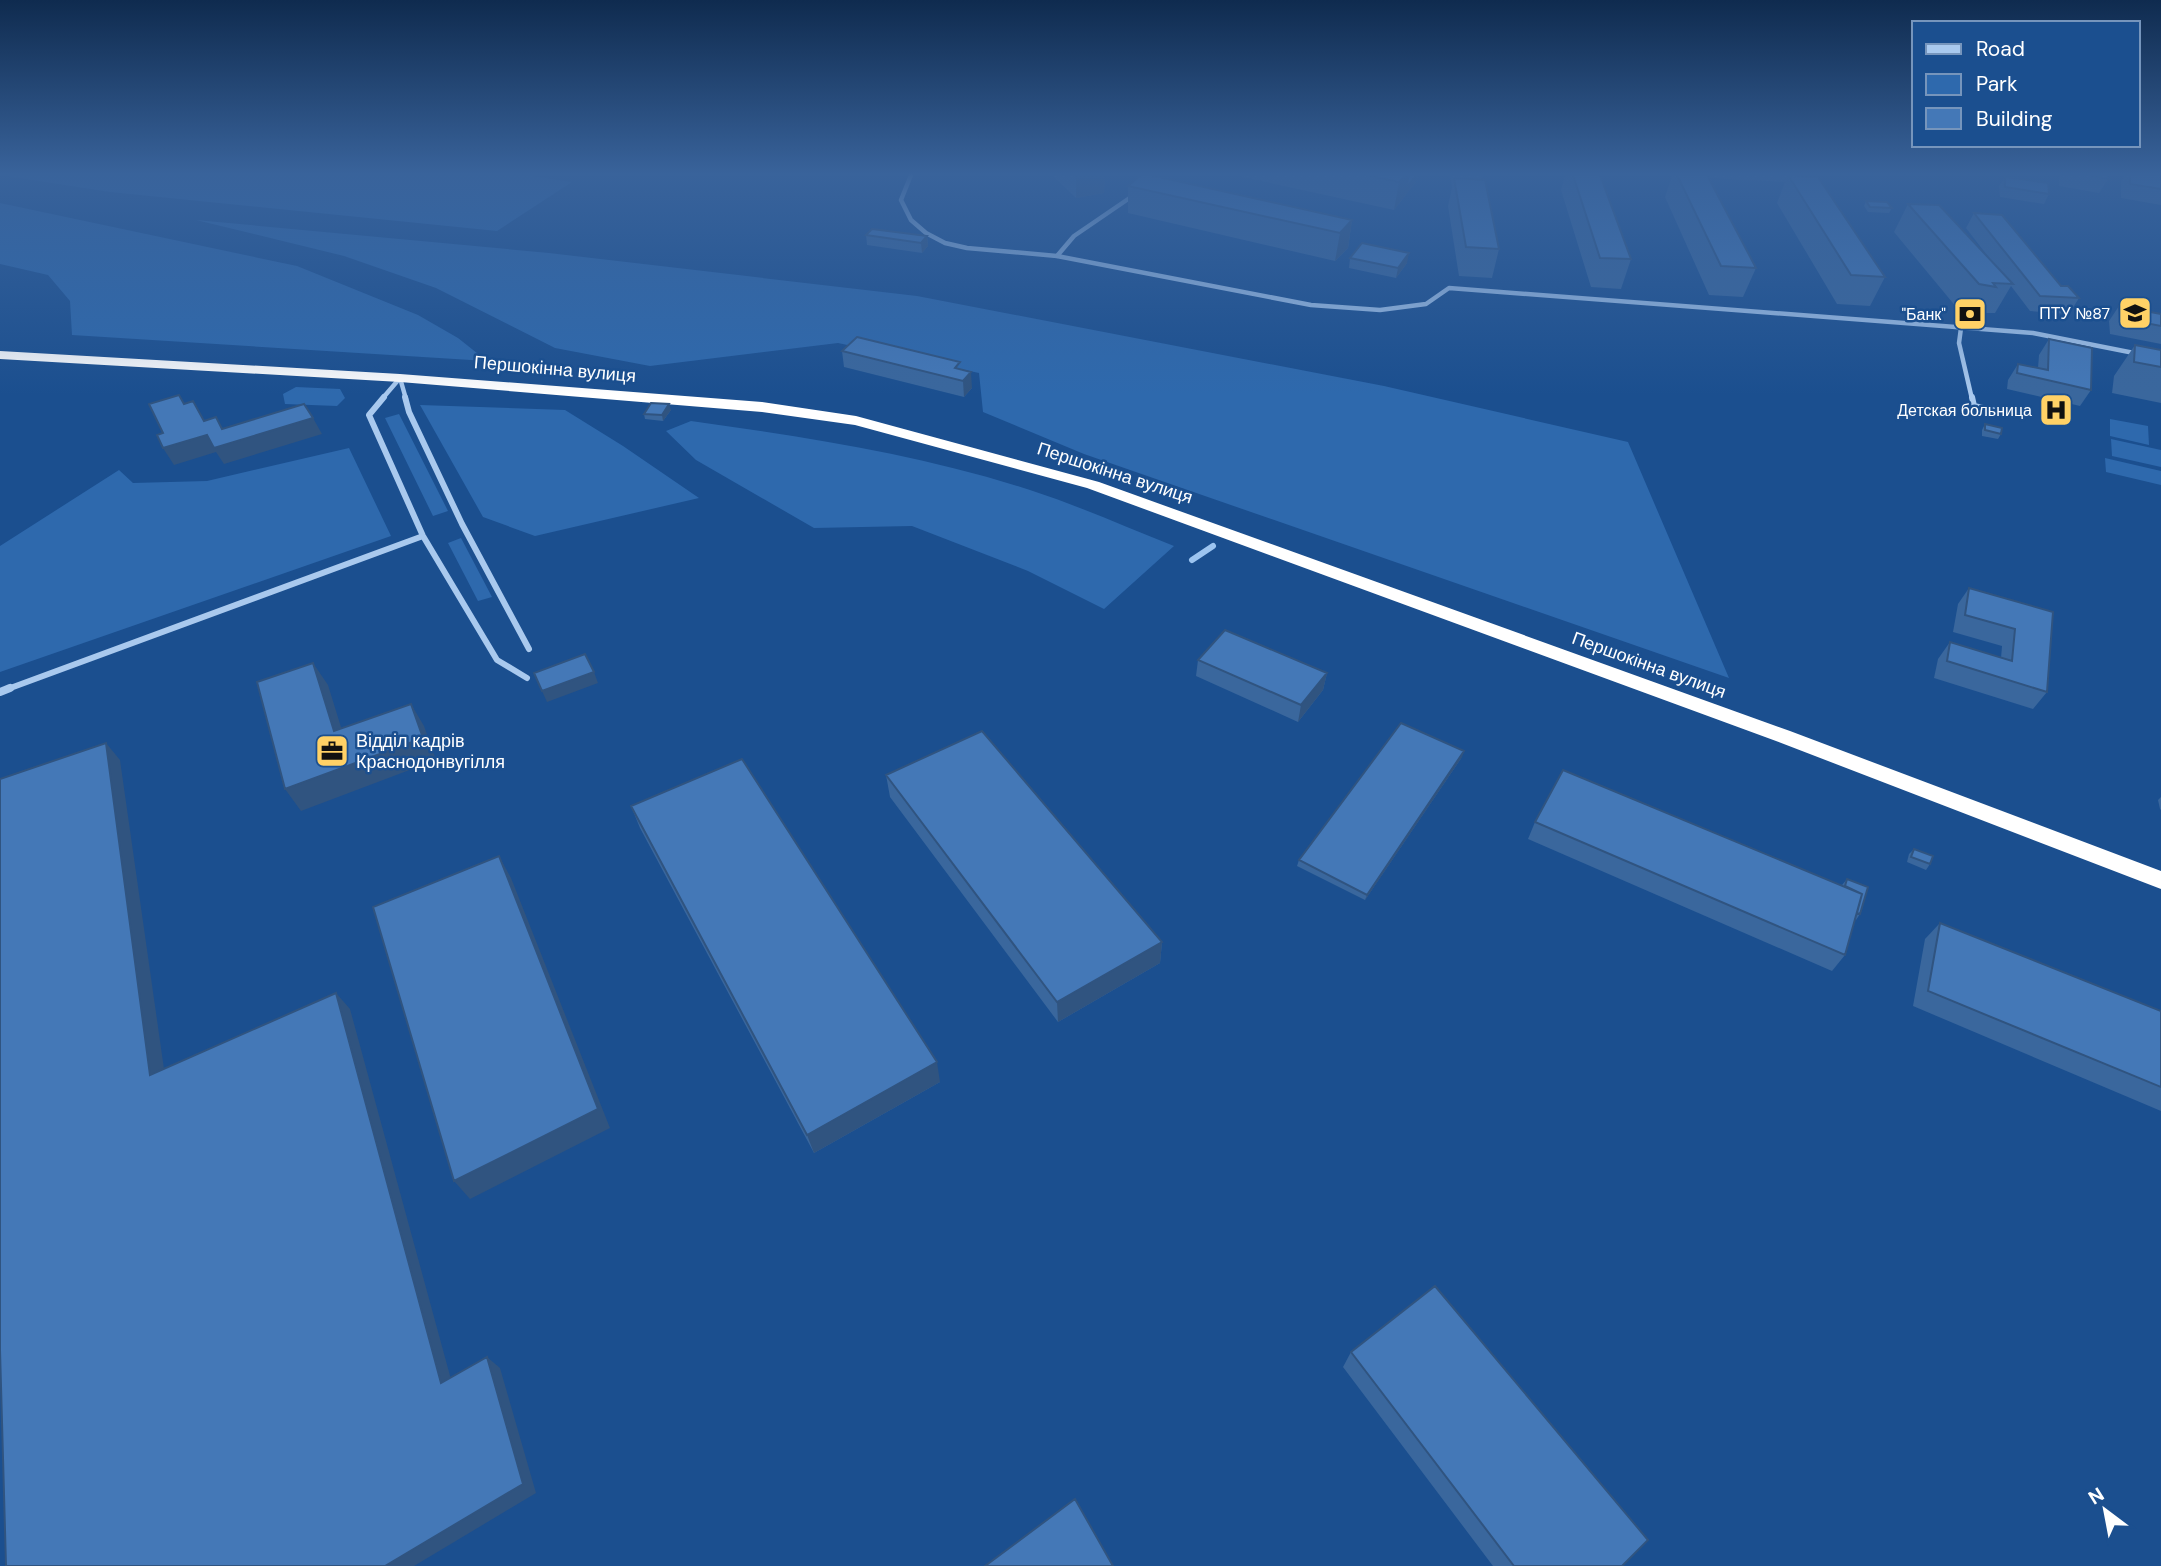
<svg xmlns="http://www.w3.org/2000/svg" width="2161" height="1566" font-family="'DM Sans',sans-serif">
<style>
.green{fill:#2e69ad}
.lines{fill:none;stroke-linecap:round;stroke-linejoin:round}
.stream{stroke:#9cc4f0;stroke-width:6}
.street-far2{stroke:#a9c9ee;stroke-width:4.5}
.street-far1{stroke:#a9c9ee;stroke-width:6}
.street{stroke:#a9c9ee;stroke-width:8}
.highway{fill:#fff;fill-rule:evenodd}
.wall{fill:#3a679d}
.shaded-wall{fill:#305480}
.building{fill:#4478b7;stroke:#305480;stroke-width:2}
.labels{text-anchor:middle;stroke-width:5;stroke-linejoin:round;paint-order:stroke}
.far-poi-label{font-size:16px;fill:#fff;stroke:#1b4f8f;text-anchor:end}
.street-label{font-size:18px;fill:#fff;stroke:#1b4f8f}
.poi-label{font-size:18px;fill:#fff;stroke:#1b4f8f;text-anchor:start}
</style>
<rect width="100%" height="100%" fill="#1b4f8f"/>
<path class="green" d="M0,175h525l47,7 -75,49 -387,-39z
M0,203l297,63 121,49 40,23 29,23 -415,-26 -2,-34 -22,-26 -48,-11z
M196,220l353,33 368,43 467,90 244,56 101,236 -645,-224 -101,-42 -4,-39 -141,-30 -188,23 -95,-18 -119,-60 -92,-32z
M296,387l44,2 5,9 -8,8 -52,-2 -2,-10z
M420,405l145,5 58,36 76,52 -164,38 -52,-19z
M399,414l49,97 -15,5 -48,-98z
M2110,419l38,7 1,19 -39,-9z
M691,421c115,16 228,33 339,69 49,16 96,37 144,56l-70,63 -76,-38 -116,-45 -98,2 -118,-68 -30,-29z
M2111,439l50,11v17l-49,-11z
M349,448l42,88 -391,136v-126l119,-76 14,13 74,-2z
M2105,458l56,13v14l-55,-13z
M461,538l31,59 -14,4 -30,-58z"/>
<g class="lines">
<path class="stream" d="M1192,560l21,-14"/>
<path class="street-far2" d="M911,175l-10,25 10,20 15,13 19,10 22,5 90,8 254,49 69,5 46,-6 23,-16 584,45 106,21
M1057,256l17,-20 60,-41
M1961,328l-2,15 13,56
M400,378l6,21
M382,399l18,-21"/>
<path class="street-far1" d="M384,397l-15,18 54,121 74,124 30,18
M405,397l4,15 53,112 67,125
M1972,397l2,9 35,8
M5,690l418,-154"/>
<path class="street" d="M0,692l10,-4"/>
<path class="highway" d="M0,351l400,23 362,28 94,14 243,66 691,249 371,140v18l-385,-148 -689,-253 -232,-63 -93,-13 -362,-30 -400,-23z"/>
</g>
<path class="wall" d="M1052,175h53l-1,18 -28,5z
M1234,175h184l-2,7 -22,28z
M1450,175h33l-1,5 17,69 -7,29 -33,-2 -11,-70 4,-19z
M1565,175h35l31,84 -10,30 -30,-2 -30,-97z
M1652,175h154l79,102 -15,29 -33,-2 -60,-101 8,-21 -76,-4 47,90 -13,29 -34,-2 -44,-98 7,-21z
M2059,175h49v4l-9,14 -40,-7z
M2125,175h36v30l-40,-7v-17z
M2005,177l44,17 -5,10 -44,-7 -1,-11z
M1128,186l224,34 -4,28 -13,13 -207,-48z
M1866,201l26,7 -3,5 -21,-1 -4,-6z
M1908,204l85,59 -27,-35 8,-15 87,73 18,12 -10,16 -39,-3 -19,-25 -16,27h-15l-1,3 -17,-2 -68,-82z
M866,235l61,1 1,10 -6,7 -55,-8z
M1350,258l57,5 -11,15 -47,-10z
M2119,306l42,8v30l-51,-10 -1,-13z
M2049,339l42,51 -11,16 -73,-17 1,-9 10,-16 20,4 1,-13z
M2135,345l26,5v53l-49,-10 2,-17z
M842,351l119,18 11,19 -8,9 -120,-30z
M671,410l-8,11 -18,-2 -1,-5z
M1985,424l16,10 -3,5 -16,-3v-6z
M1969,588l84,24 -6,80 -14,17 -99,-31 4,-19 12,-17 51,16 1,-12 -49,-14 5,-28z
M1198,660l129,13 -4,17 -25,32 -102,-46z
M1462,757l-97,143 -68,-34 2,-6z
M886,775l276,167 -2,21 -102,59 -168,-225z
M2161,797v13l-1,-1 -2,-9z
M631,806l309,276 -126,71 -174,-325z
M1535,822l307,63 5,-6 13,35 -4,6 -1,-1 -10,36 -13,16 -304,-132z
M1914,849l16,15 -4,6 -19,-8 2,-8z
M1940,923l221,88v100l-248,-105 12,-67z
M1351,1352l271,214h-129l-150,-199z"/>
<path class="shaded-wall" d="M1076,175h29l-1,18 -28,5z
M1405,175h13l-2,7 -22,28 5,-28z
M1352,220l-4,28 -13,13 5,-28z
M927,236l1,10 -6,7 -1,-10z
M1409,253l-2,10 -11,15 2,-10z
M971,372l1,16 -8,9 -1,-16z
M669,404l2,6 -8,11 -1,-6z
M313,418l9,16 -98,30 -8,-12 -42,13 -11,-17 44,-13 24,8z
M313,663l15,22 21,68 -15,-22z
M594,672l4,11 -51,19 -5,-11z
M1327,673l-4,17 -25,32 3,-17z
M411,704l13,22 12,34 -135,51 -16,-22z
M106,743l14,17 47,330 -17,-15z
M1464,751l-2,6 -97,143 2,-5z
M499,856l12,22 99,250 -140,71 -16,-18z
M1162,942l-2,21 -102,59 -1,-20z
M336,993l14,16 105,385 -14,-11z
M937,1062l3,20 -126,71 -7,-18z
M487,1357l13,11 36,125 -122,73h-29z"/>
<path class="building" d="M1141,175h9l202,45 -12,13 -212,-47z
M1366,175h39l-6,7z
M1409,175h7l-10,13z
M1573,175h27l31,84 -31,-1z
M1677,175h30l49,93 -35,-2z
M1788,175l30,2 67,100 -34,-2z
M2089,175h19v4z
M2130,175h31v14l-31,-5z
M2005,177l43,6 1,11 -44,-7z
M1454,178l31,2 14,69 -33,-2z
M1866,201l21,1 5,6 -22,-1z
M1908,204l31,1 74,79 -20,-1 3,4 -17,-3z
M1974,213l28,2 59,71h7l11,12 -39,-2z
M872,229l55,7 -6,7 -55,-8z
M1362,243l47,10 -11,15 -48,-10z
M2119,306l42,8v12l-41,-8z
M857,337l103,25 -5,6 16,4 -8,9 -121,-30z
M2049,339l43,9 -1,42 -74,-17 1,-9 30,6z
M2135,345l26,5v17l-27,-5z
M179,395l5,9 9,-3 11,20 12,-4 6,12 82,-25 9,14 -99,30 -7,-13 -44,13 -6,-13 6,-2 -14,-29z
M651,403l18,1 -7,11 -18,-1z
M1985,424l17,4 -1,6 -16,-4z
M1969,588l84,24 -6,80 -100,-31 3,-19 62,19 3,-32 -50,-14z
M1225,630l102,43 -26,32 -103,-45z
M585,654l9,18 -52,19 -8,-18z
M313,663l21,68 77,-27 12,34 -138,51 -28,-107z
M1401,723l63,28 -97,144 -68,-35z
M982,731l180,211 -105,60 -171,-227z
M106,743l44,332 186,-82 105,390 46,-26 36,127 -138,82h-379l-6,-216v-571z
M742,759l195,303 -130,73 -176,-329z
M1563,770l299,124 -17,61 -310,-133z
M1914,849l19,7 -3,8 -19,-7z
M499,856l99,253 -144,72 -81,-274z
M1847,879l21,8 -8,27 -3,-1 5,-19 -17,-8z
M1940,923l221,88v76l-233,-96z
M1435,1286l213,254 -26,26h-108l-163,-214z
M1075,1499l38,67h-128z"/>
<linearGradient id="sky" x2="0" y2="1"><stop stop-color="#0f2b4f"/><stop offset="0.44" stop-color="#39639b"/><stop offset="1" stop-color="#39639b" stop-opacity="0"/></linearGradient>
<rect width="2161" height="395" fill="url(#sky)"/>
<defs>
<symbol id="university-square" viewBox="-11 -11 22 22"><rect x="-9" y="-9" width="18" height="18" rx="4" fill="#ffd166" stroke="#1b4f8f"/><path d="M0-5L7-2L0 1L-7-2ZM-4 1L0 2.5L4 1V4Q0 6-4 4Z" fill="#111"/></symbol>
<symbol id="bank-square" viewBox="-11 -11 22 22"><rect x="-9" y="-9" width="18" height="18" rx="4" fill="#ffd166" stroke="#1b4f8f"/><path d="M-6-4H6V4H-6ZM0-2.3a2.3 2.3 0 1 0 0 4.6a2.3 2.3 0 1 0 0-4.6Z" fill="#111"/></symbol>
<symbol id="hospital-square" viewBox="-11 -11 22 22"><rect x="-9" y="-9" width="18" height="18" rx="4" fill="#ffd166" stroke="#1b4f8f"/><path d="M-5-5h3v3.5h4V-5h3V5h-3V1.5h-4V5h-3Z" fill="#111"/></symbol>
<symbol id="office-square" viewBox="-11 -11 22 22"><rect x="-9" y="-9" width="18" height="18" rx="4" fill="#ffd166" stroke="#1b4f8f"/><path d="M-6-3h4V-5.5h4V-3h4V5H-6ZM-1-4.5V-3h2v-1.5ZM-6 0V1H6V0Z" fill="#111"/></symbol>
</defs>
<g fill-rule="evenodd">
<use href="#university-square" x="2116" y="294" width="38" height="38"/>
<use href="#bank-square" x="1951" y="295" width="38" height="38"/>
<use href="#hospital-square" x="2037" y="391" width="38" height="38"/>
<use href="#office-square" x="313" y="732" width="38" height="38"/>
</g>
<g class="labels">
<g class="far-poi-label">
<text x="2110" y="319">ПТУ №87</text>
<text x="1946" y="320">"Банк"</text>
<text x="2032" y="416">Детская больница</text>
</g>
<g class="street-label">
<text transform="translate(555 369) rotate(5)" y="6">Першокінна вулиця</text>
<text transform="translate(1115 473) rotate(18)" y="6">Першокінна вулиця</text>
<text transform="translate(1649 665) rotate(20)" y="6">Першокінна вулиця</text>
</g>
<g class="poi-label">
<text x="356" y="747">Відділ кадрів<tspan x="356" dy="21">Краснодонвугілля</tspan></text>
</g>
</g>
<rect x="1912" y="21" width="228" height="126" fill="#1b4f8f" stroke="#7695bc" stroke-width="2"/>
<rect x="1926" y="44" width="35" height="10" fill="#a9c9ee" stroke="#7695bc" stroke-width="2"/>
<text x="1976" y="56" font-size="21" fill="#ffffff">Road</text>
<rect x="1926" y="74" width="35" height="21" fill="#2e69ad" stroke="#7695bc" stroke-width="2"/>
<text x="1976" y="91" font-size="21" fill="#ffffff">Park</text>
<rect x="1926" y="108" width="35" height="21" fill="#4478b7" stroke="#7695bc" stroke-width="2"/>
<text x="1976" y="126" font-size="21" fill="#ffffff">Building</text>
<g transform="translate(2105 1510) rotate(328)" stroke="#1b4f8f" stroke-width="5" paint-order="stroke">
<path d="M0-5L12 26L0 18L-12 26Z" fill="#ffffff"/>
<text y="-10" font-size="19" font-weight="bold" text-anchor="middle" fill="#ffffff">N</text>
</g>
</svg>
